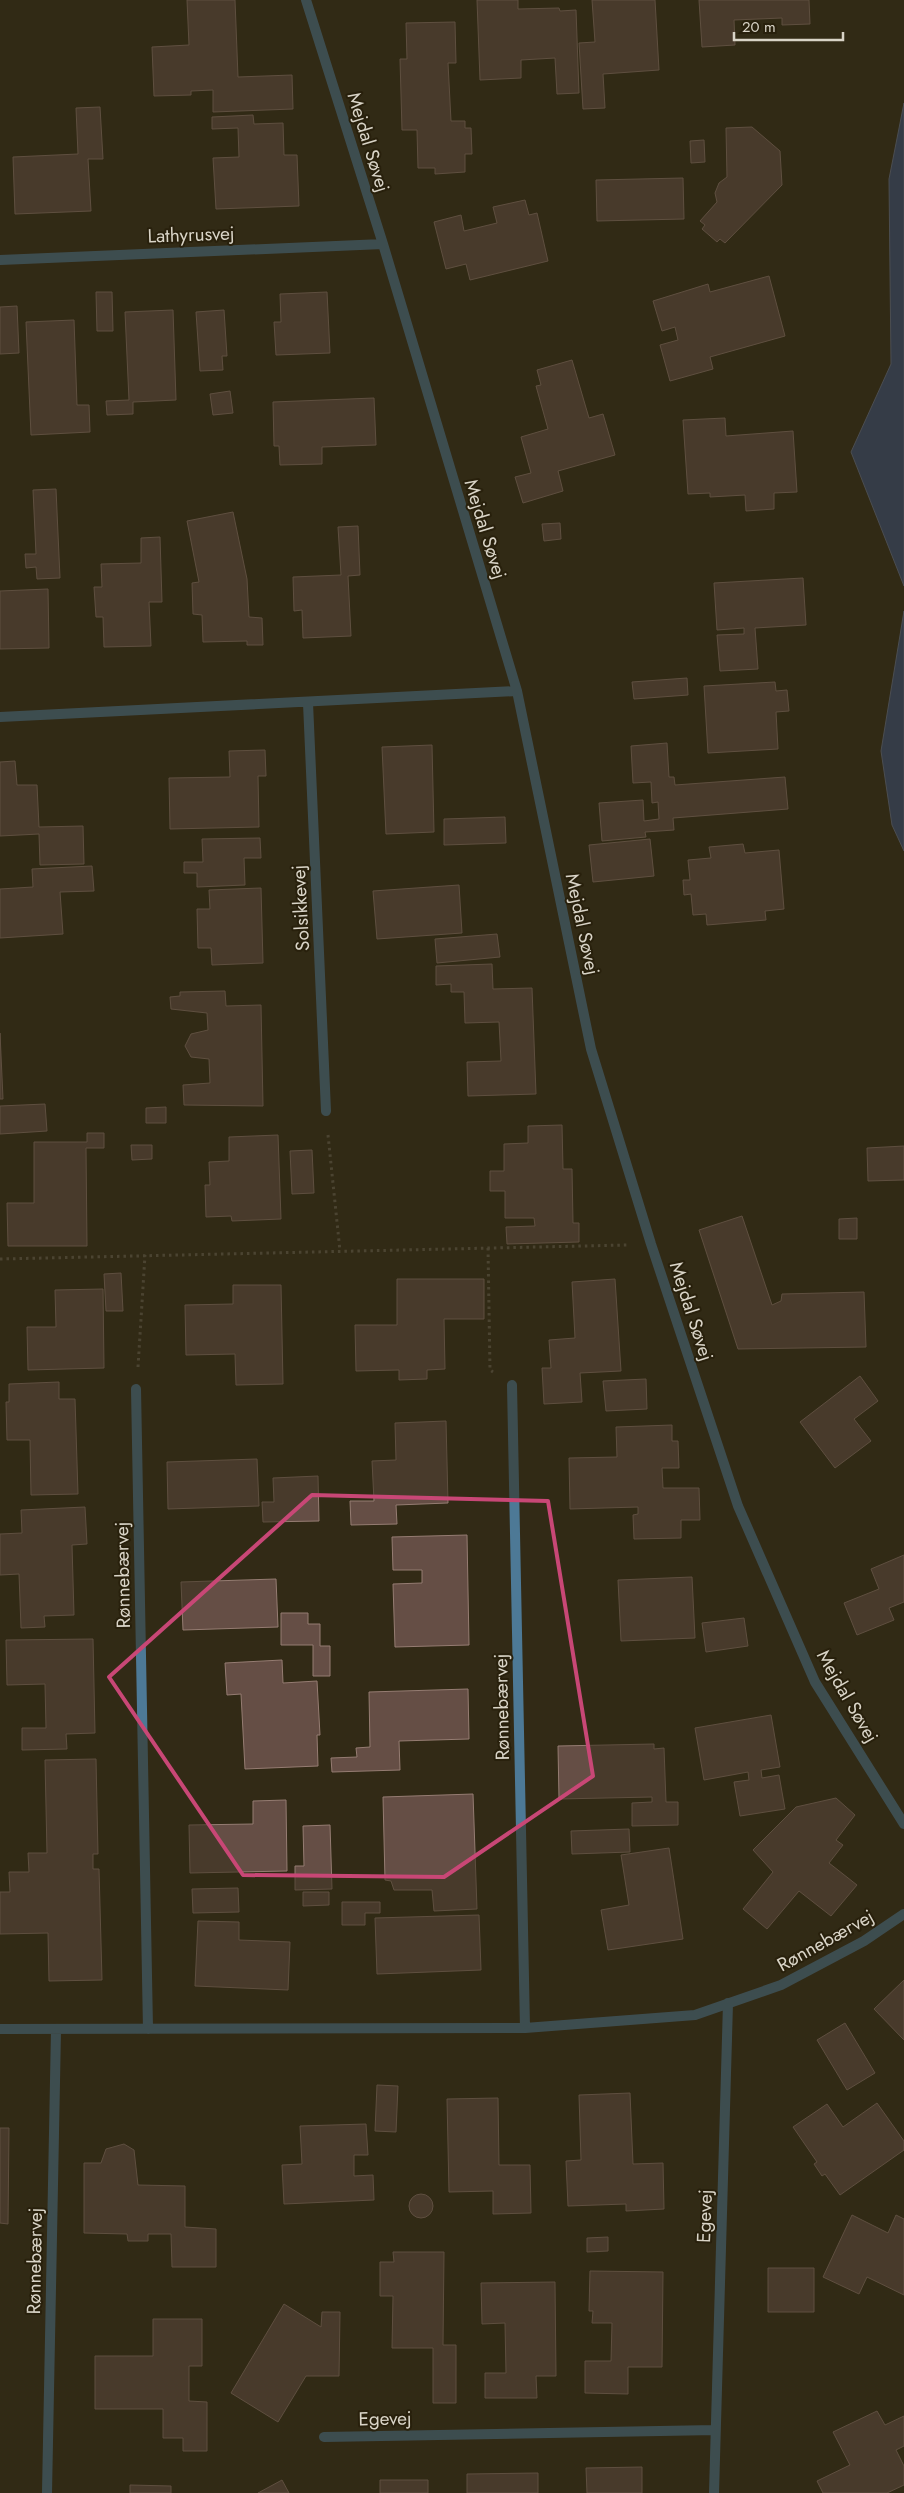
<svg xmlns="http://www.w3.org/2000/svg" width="904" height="2493" font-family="Jost,sans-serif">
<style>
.water{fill:#3b5284;stroke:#6a7998}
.building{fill:#654e45;stroke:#957c72}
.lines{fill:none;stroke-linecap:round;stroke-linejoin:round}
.path{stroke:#6b6453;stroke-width:3;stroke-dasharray:2.5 4;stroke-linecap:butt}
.street{stroke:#4d7996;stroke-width:10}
.marked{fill:none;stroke:#c84776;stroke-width:4;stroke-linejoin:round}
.labels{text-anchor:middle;stroke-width:4;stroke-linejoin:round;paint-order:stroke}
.street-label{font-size:19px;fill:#d9d4c7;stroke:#28200c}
</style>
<rect width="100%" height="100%" fill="#322a16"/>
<path class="water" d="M904,103v483l-53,-134 40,-88 -2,-185z
M904,611v240l-12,-26 -11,-74z"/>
<path class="building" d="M187,0h48l3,77 54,-2 1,34 -80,3v-22l-22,1v4l-37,1 -2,-49 37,-2z
M477,0h41v9l41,-1 1,3 16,-1 3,83 -22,1 -2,-36 -34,2v18l-41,2z
M592,0h63l4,70 -56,4 2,34 -22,1 -4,-66 16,-1z
M699,0h110l1,24 -28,1v-7l-48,2 1,25 -33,2z
M455,22l1,41h-8l3,58h14v7h6l1,26h-7v18l-30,2v-6h-17l-1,-38h-15l-2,-71h7l-1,-36z
M100,107l3,52h-15l3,52 -76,3 -2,-57 65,-3 -2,-46z
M253,115l1,9 29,-1 1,32h13l2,51 -83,3 -3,-51 26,-1 -1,-29 -26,1v-12z
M752,127l28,24 2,34 -57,58 -5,-4 -3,3 -15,-13 3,-4 -5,-4 17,-19 -2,-9 4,-10 8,-6 -1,-49z
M704,140l1,22 -14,1 -1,-22z
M683,178l1,41 -87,2 -1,-41z
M525,200l4,15 8,-2 11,48 -78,19 -4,-16 -20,5 -12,-47 27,-7 3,16 33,-8 -4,-16z
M769,276l16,60 -75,21 3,12 -43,12 -10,-36 18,-5 -3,-13 -13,4 -9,-30 55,-17 2,8z
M96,292h16l1,39h-16z
M327,292l3,61 -54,2 -2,-33h7l-1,-28z
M17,306l2,47 -19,1v-47z
M173,310l3,90 -43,2v12l-26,1 -1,-14 23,-1 -4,-88z
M224,310l3,46h-5l1,14 -23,1 -4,-59z
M74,320l3,85h12l1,27 -59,3 -5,-113z
M572,360l17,58 14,-4 12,41 -57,16 5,20 -40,12 -8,-26 16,-4 -10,-36 27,-8 -12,-43 5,-1 -4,-15z
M230,391l3,22 -20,2 -3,-21z
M374,398l2,47 -54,2v17l-42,1 -1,-19h-5l-1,-44z
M725,418l1,18 67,-5 4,61 -23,1v16l-28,2 -1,-16 -35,2v-4l-22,1 -5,-74z
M56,489l4,89 -23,1 -1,-12 -10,1 -1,-14h11l-3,-64z
M233,512l14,67 2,38 13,1 1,27h-16v-4l-44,1 -1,-27 -9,-1 -1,-31 7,-1 -12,-61z
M560,523l1,16 -17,2 -2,-17z
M358,526l2,49 -12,1 3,60 -48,2 -1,-28 -8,1 -1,-34 48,-2 -3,-48z
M160,537l2,65h-13l2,44 -47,1 -1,-30h-7l-2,-30h8l-1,-23 40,-1v-25z
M803,578l3,47 -51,3 3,41 -38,2 -3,-36 27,-1v-6l-27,2 -3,-47z
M48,589l1,59 -49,1v-58z
M687,678l1,17 -54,4 -2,-17z
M775,682l1,9 11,-1 2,21 -13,1 2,37 -70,4 -4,-67z
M667,743l2,34h5l1,8 110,-8 3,32 -115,9 1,12 -29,2 1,5 -44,4 -3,-38 44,-3 1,21 15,-2 -1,-17 -6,1 -1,-21 -18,1 -2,-37z
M432,745l2,87 -48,2 -4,-87z
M265,750l1,26h-8l1,51 -89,2 -1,-51 61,-1 -1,-26z
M15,761l2,24h20l2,42 44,-1 1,38 -44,1 -1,-31 -39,2v-74z
M505,817l1,26 -62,2v-26z
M260,838l1,20h-17l1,27 -48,2v-14h-13v-11h19l-1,-23z
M650,839l4,37 -61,6 -4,-37z
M743,844l2,9 34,-3 5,59 -19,2 1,9 -59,5 -1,-11 -13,1 -2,-21 -7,1 -1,-15h7l-2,-20 23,-2 -2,-11z
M92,866l2,25 -34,1 3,42 -63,4v-49l33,-2 -1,-18z
M459,885l3,48 -85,6 -4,-48z
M261,888l2,75 -51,2 -1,-17h-13l-1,-39h13l-1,-19z
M497,934l3,23 -63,6 -2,-24z
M492,964l1,25 39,-1 4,106 -68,2 -1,-34 34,-1 -2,-39 -34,1 -1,-31h-13v-8l-15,1v-19z
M225,991l1,15 35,-1 2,101 -79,-1 -1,-20 27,-2 -1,-24 -18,-2 -6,-11 6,-12 17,-4 -1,-17 -36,-4 -1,-12 10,-1v-4z
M0,1033l3,66h-3z
M45,1104l2,27 -47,3v-28z
M166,1107v16h-20v-15z
M562,1125l1,44h9l1,54h6v19l-72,2 -1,-17 29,-1 -1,-8h-29v-27h-15v-20h14v-27l24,-1v-17z
M87,1133h17v15h-18l1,98h-79l-1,-43h27v-61h53z
M278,1135l3,84 -49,2 -1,-5 -25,1 -1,-32h5l-1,-23 20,-1v-24z
M131,1145h21v14l-20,1z
M904,1146v34l-36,1 -1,-33z
M312,1150l2,43 -22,1 -2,-43z
M742,1216l30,89 9,-4 1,-7 82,-2 2,55 -128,2 -39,-119z
M857,1218v21h-18v-20z
M121,1273l2,38h-17l-2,-37z
M397,1279h87v40h-40l1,50 -18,1v9l-28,1v-10l-43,1 -1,-46h42z
M615,1279l6,92 -41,2 2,29 -38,2 -2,-36h9l-2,-28 26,-2 -3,-56z
M233,1285h48l2,99 -47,1 -1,-31 -49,1 -1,-50 48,-1z
M103,1289l1,79 -76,2 -1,-43h29l-1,-37z
M860,1376l18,25 -24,18 17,22 -36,27 -35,-46z
M646,1379l1,30 -41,2 -3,-30z
M59,1382v17h16l3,95 -47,1 -1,-55h-23l-1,-38h3v-18z
M446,1421l2,82 -52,2 1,19 -46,1 -1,-24h24l-2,-40 24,-1 -1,-37z
M672,1425v16h6l1,27h-17l1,20h36l1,32h-19v18l-47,1 -1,-24 5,-1v-7l-68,2 -1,-51 48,-1 -1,-30z
M257,1459l2,47 -91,3 -1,-47z
M318,1476l1,45 -56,1 -1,-20h12l-1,-24z
M85,1507l2,37 -15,1 2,70 -30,1 1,11 -24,1 -2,-54 -19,1v-41l22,-1 -1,-23z
M467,1535l2,110 -74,2 -2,-63 29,-1v-13h-29l-1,-33z
M904,1555v47l-15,6 5,12 -37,15 -13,-32 35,-14 -8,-20z
M692,1577l3,61 -74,3 -3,-61z
M276,1579l2,48 -95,3 -2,-48z
M281,1613h27v11h12v22h10v30h-17v-31h-32z
M744,1618l4,28 -42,6 -4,-29z
M93,1639l2,94 -29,1 1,15 -45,1v-22h24l-1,-44 -38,1 -1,-45z
M282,1660l1,23 34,-2 3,54h-3l1,31 -73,3 -4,-75 -14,1 -2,-32z
M468,1689l1,50 -70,2 1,29 -68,2 -1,-14 26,-1 -1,-9 14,-1 -1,-55z
M771,1715l9,52 -19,3 1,8 17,-3 6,34 -45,7 -6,-34 15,-2 -1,-8 -44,8 -9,-52z
M654,1744v5l10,-1 2,54h12v23l-46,1v-23l20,-1v-5l-93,2 -1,-53z
M96,1759l2,95h-5v15h6l3,111 -53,1 -1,-48 -48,1v-42h10l-1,-20h20l-1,-19h19l-2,-93z
M473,1794l4,115 -43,2 -2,-21h-38l-3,-9 -6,-1 -2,-83z
M836,1798l19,17 -19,25 7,5 -14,18 28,22 -26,31 -32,-25 -32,38 -24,-20 30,-37 -20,-22 43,-43z
M286,1800l1,71 -97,2 -1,-48 64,-1v-23z
M330,1825l2,64 -37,1v-24h9l-1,-40z
M629,1829l1,23 -58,2 -1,-23z
M669,1848l14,91 -75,11 -7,-40 28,-5 -8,-50z
M238,1888l1,24 -46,1 -1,-24z
M303,1892h26v13l-26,1z
M342,1902h38v11h-15v12h-23z
M479,1915l2,55 -104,4 -2,-56z
M198,1921l41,1v18l51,2 -2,48 -93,-4z
M904,1980v60l-30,-31z
M845,2023l30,50 -28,17 -30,-50z
M377,2085l21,1 -2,46 -21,-1z
M630,2093l3,71 30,-1 1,46 -38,2v-7l-58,2 -2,-45 15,-1 -2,-65z
M498,2098l1,67h31l1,48 -38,1v-23l-44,1 -2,-93z
M877,2103l27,38v9l-64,45 -15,-21 -3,2 -8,-12 3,-2 -24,-35 34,-23 16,23z
M366,2124l2,31h-14v21l19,-1 1,25 -90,4 -2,-39 20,-1 -2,-38z
M0,2128h9l-1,96 -8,-1z
M124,2144l10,6 4,35 47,1v41l31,2v38h-44l-1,-33h-23v7h-20l-1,-7 -43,-1v-70h17l5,-14z
M409 2206a12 12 0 1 1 24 0a12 12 0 1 1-24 0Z
M852,2215l36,18 8,-18 8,4v76l-37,-18 -8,17 -36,-17z
M608,2237v14l-21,1v-14z
M393,2252h51l-1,93h13v58h-23v-55h-41l1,-52h-13v-34h14z
M768,2268h46v44h-46z
M590,2271l73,1 -1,95h-34v27l-43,-1v-32h26l1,-38h-20l1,-12h-4z
M555,2282l1,94h-20l1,22h-52v-25h21l-1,-50 -23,1 -1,-41z
M284,2304l37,23 1,-15h18l-1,64h-33l-28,46 -47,-29z
M153,2319h49v47h-13v35l18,1v49h-24v-13h-20v-29h-68v-53h58z
M877,2411l8,14 19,-9v30l-8,4 8,16v19l-17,8h-64l-6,-12 33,-16 -17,-33z
M642,2467v26h-55l-1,-25z
M538,2473v20h-71v-19z
M282,2480l7,13h-31z
M380,2480h48v13h-48z
M130,2485l41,1v7h-41z"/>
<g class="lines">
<path class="path" d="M328,1135l12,116
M488,1248l2,122 3,2
M0,1259l627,-14
M138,1367l7,-112"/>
<path class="street" d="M306,0l77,244 134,447 74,358 60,195 87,262 77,176 89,142
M0,260l383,-16
M308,703l18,408
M0,717l517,-26
M512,1385l13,643
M136,1389l12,640
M0,2029l525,-1 170,-13 86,-30 83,-44 40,-27
M324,2437l391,-7
M47,2493l9,-463
M714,2493l14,-490"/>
</g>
<path d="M0 0H904V2493H0ZM312,1495l236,6 45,275 -149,101 -201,-2 -134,-198z" fill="#322a16" fill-opacity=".55" fill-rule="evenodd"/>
<path class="marked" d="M312,1495l236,6 45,275 -149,101 -201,-2 -134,-198z"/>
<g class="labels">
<g class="street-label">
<text transform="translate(369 142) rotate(73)" y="7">Mejdal Søvej</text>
<text transform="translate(191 234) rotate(-2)" y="7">Lathyrusvej</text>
<text transform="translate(486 529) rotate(73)" y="7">Mejdal Søvej</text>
<text transform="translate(300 908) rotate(-93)" y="7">Solsikkevej</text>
<text transform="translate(583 924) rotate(78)" y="7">Mejdal Søvej</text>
<text transform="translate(692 1311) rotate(72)" y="7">Mejdal Søvej</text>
<text transform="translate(122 1575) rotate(-91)" y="7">Rønnebærvej</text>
<text transform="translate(848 1696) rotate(60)" y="7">Mejdal Søvej</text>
<text transform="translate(501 1707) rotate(-91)" y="7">Rønnebærvej</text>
<text transform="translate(825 1940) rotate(-29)" y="7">Rønnebærvej</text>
<text transform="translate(704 2216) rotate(-88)" y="7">Egevej</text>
<text transform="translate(34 2261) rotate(-89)" y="7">Rønnebærvej</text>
<text transform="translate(385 2418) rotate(-1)" y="7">Egevej</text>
</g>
</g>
<path d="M734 32v8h109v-8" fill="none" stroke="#d9d4c7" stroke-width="2.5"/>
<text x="742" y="32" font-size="15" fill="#d9d4c7" stroke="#28200c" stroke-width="4" paint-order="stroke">20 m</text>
</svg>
